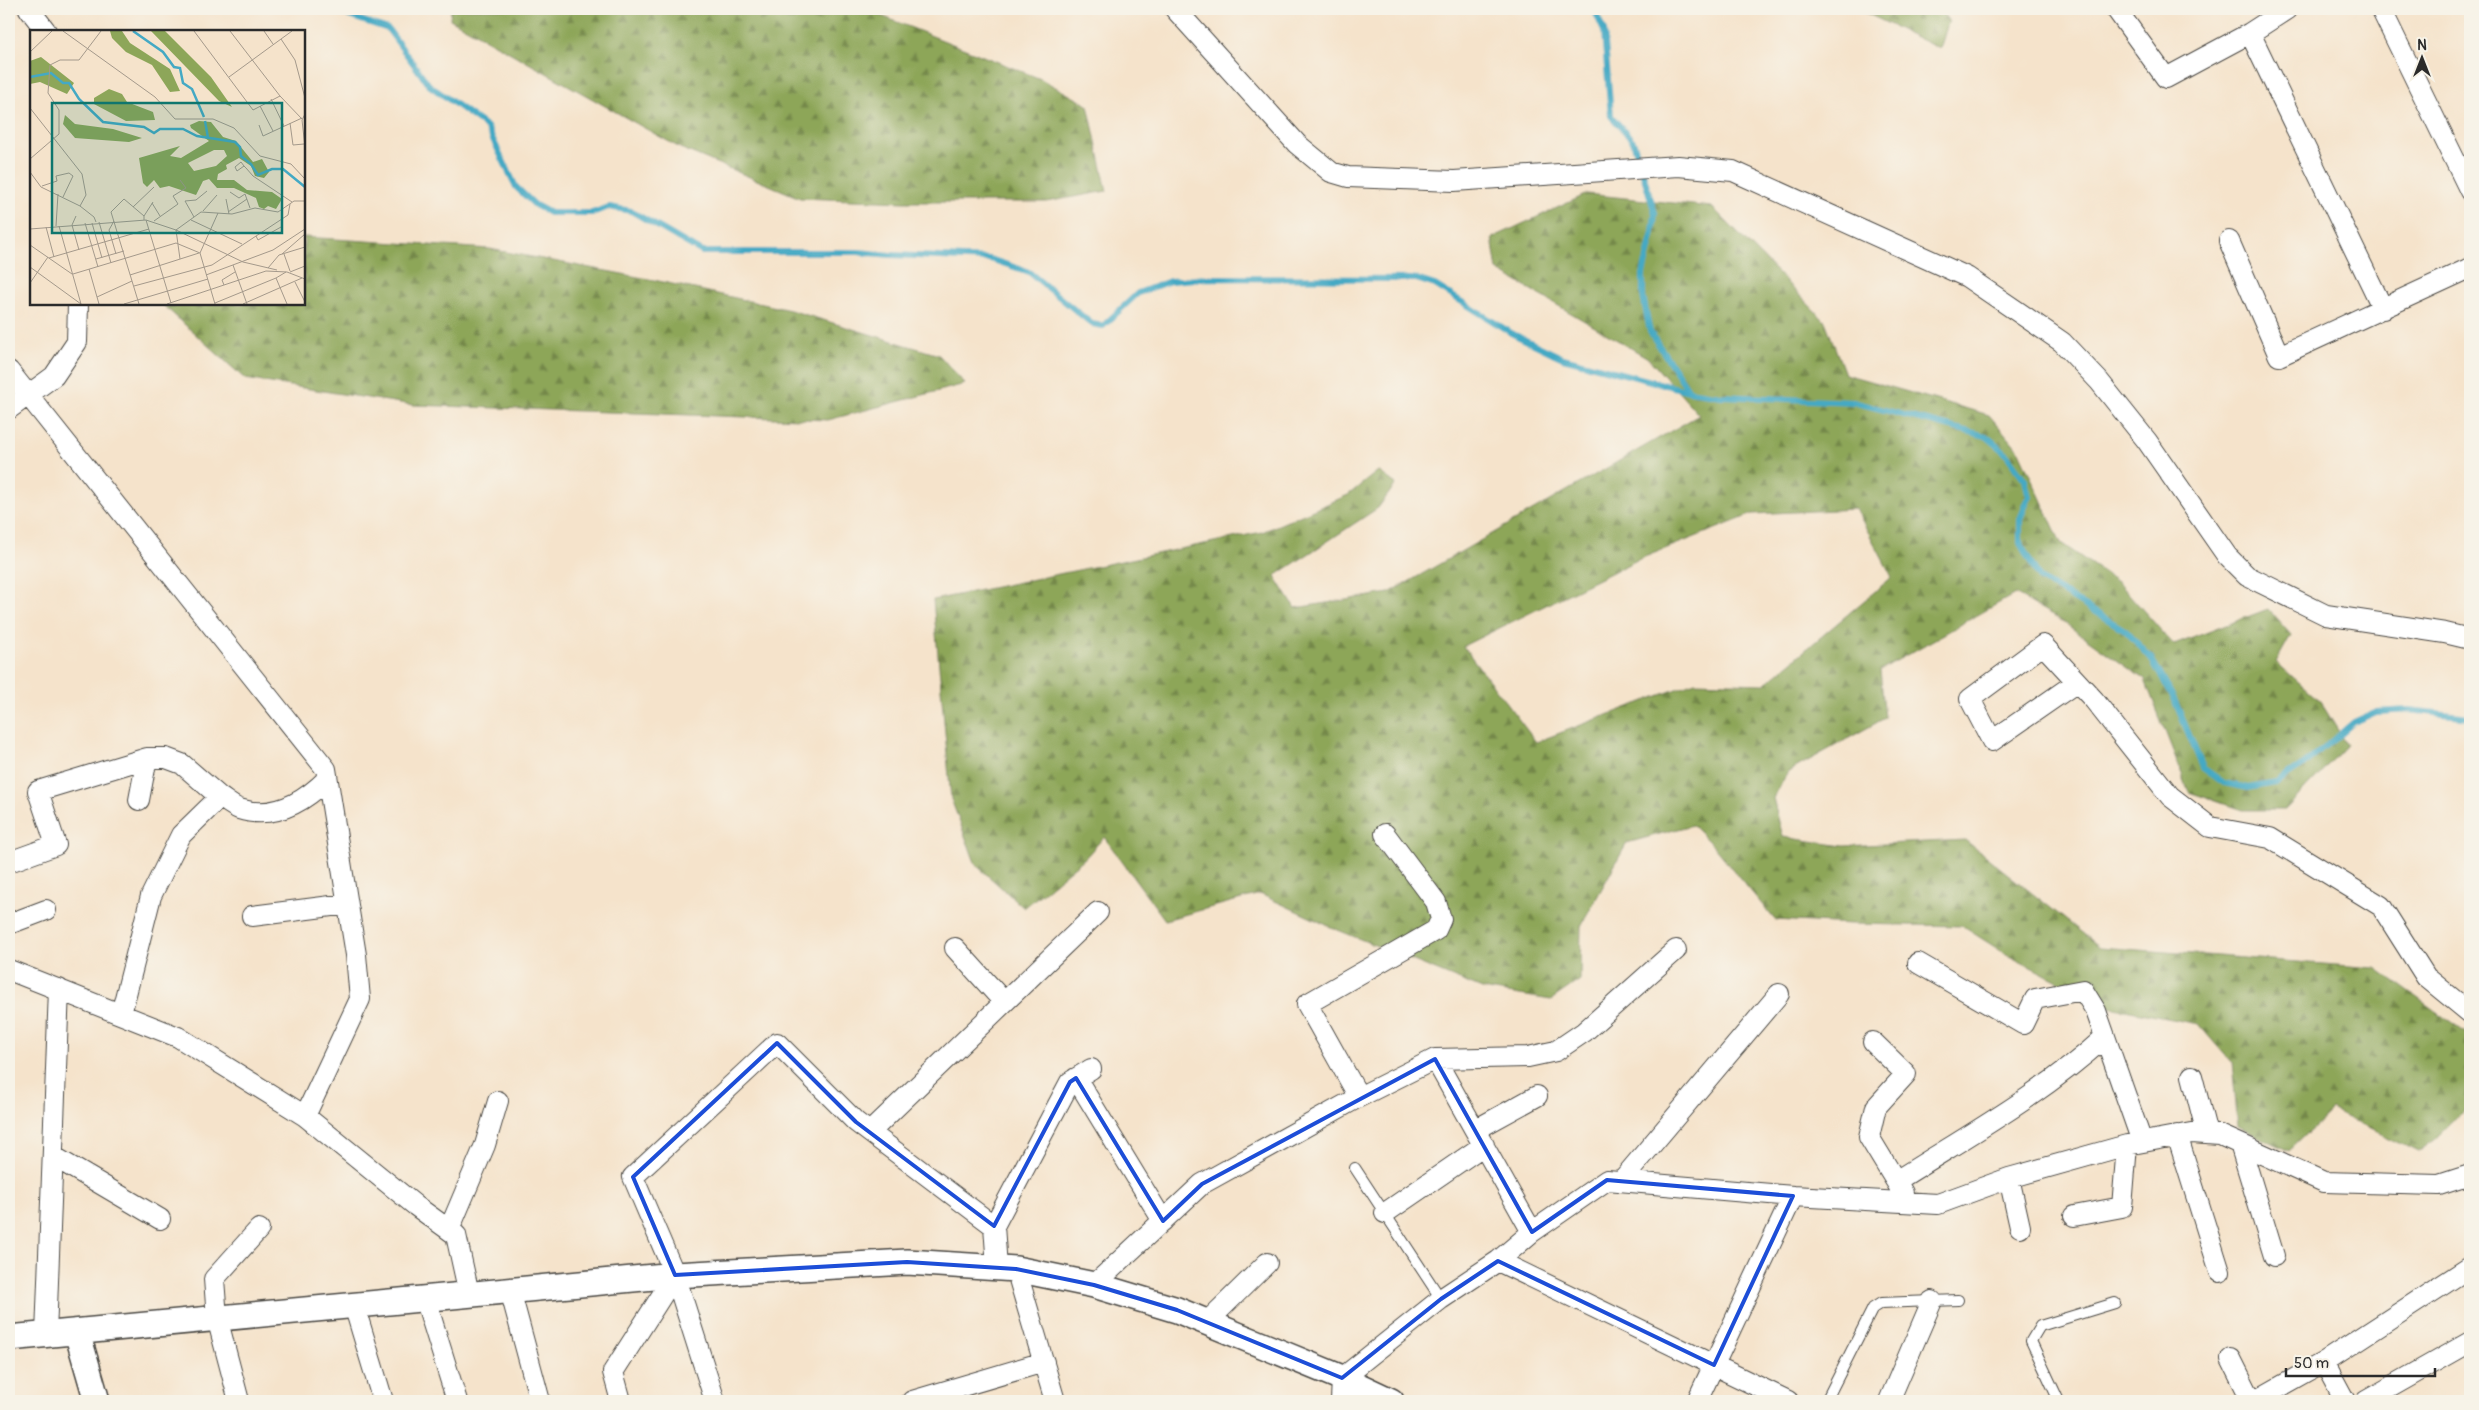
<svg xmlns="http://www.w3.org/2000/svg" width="2479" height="1410" font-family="Pangolin,sans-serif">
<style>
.forest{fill:url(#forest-firs);stroke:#5c6842;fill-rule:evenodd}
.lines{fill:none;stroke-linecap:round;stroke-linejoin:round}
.stream{stroke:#44a9c4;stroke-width:6}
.service-casing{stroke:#494743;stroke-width:12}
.minor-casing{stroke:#494743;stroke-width:22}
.tertiary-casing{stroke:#494743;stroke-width:28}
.service{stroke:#fff;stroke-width:10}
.minor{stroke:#fff;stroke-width:20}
.tertiary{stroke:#fff;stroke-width:25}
.marked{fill:none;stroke:#1d4ed8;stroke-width:4;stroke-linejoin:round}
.inset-river{fill:none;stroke:#44a9c4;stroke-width:2.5}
.inset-road{fill:none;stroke:#a4998b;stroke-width:1}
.view{fill:#0f766e;fill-opacity:0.15;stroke:#0f766e;stroke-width:2.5}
.inset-edge{fill:none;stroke:#2b2b2b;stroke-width:2.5}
</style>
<defs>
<pattern id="forest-firs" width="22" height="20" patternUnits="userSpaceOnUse" patternTransform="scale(1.25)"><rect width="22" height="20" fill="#8da659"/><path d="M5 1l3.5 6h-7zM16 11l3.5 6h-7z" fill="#73874a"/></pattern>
</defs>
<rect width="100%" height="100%" fill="#f7f3e8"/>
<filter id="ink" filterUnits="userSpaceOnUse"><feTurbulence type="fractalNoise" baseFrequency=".02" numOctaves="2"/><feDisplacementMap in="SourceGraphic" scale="10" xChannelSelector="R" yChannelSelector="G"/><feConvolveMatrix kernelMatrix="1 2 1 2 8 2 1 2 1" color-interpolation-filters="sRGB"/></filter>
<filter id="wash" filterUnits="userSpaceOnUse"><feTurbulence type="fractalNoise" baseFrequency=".0096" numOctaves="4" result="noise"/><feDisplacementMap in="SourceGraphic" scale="20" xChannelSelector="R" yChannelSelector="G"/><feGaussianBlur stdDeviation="1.12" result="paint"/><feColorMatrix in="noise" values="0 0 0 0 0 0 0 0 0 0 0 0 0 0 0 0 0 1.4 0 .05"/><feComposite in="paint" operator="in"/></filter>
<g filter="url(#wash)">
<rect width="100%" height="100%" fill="#f5e3cb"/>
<path class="forest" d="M451,9h413l177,70 47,26 19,86 -61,11h-142l-104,-4 -120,-50 -230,-129z
M1858,9h82l9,11 -9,29z
M1587,194l125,13 113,114 20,53 144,41 29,34 43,94 59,41 54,61 94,-36 23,26 -15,27 44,39 27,44 -62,65h-43l-53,-18 -44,-112 -89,-63 -41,-23 -135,76 5,48 -97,54 -15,26 10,39 61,9 121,-6 135,107 276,21 94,68v68l-34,35 -18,13 -86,-42 -43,41 -51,-24 -6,-64 -34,-39 -89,-17 -100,-51 -47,-30 -111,-2 -76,-4 -62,-74 -21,-21 -65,18 -46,83 -1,54 -29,20 -69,-11 -149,-61 -73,-34 -95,26 -61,-83 -19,21 -61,50 -48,-43 -25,-66 -18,-199 329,-68 86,-37 30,-24 18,13 -18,24 -103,68 20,32 94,-15 310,-178 -51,-57 -151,-88 -5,-32zM1856,509l36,68 -127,107 -70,-2 -159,60 -73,-96 174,-86 116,-46z
M304,237l186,12 164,31 136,30 149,45 26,29 -137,36 -415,-15 -168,-26 -83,-75h142z"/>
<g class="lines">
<path class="stream" d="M341,9l8,7 39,13 41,56 58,42 29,60 19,18 15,8h42l17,-6 22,4 71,41h156l33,3 99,4 39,13 63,52 11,2 35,-33 32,-12 37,-3 209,1 19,6 78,49 50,24 126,33 32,5 132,6 133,34 17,14 22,30 4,17 -9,22v24l20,36 85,51 26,28 23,41 29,69 21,15 24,5 28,-5 29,-19 49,-42 22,-10 33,-2 61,7
M1594,9l10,22 7,85 22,25 22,72 -2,19 -10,42v22l7,36 39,59"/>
</g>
</g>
<g filter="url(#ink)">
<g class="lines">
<defs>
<path id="service" d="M1355,1168l86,131
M1826,1401l47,-93 8,-5 77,-3
M2059,1401l-28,-60 9,-15 75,-23"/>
<path id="minor" d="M29,9l17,22
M1175,9l122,135 34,28 17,5 106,4 224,-15 55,5 234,106 95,65 37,39 48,60 80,115 20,20 79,39 119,18 25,6
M2116,9l50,69 84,-45 37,-24
M2381,9l89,182
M2250,33l133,276
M2229,241l50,115 191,-88
M9,371l317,398 30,186 4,44 -55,117
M9,409l45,-33 23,-34 1,-38
M2077,682l-85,59 -22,-42 73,-54 51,55 76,96 40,31 60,11 111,68 45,71 44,36
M220,797c6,4 13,10 19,12 35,11 65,-7 88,-30
M139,800l8,-42
M9,862l47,-17 -18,-54 109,-33h19l16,6 38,33 -39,38 -30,61 -30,118
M252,916l95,-12
M9,924l37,-14
M955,948l49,54
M1918,963l105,61 12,-25 48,-9 13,21 46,131
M9,970l169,67 127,79 111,90 40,29 13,59
M1873,1042l33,32 -30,33 -7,30 34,56
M2192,1076l15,58
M1076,1078l87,143
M1359,1097l76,-38
M1475,1130l62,-34
M870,1132l228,-220
M2177,1135l43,137
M2240,1144l34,112
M53,1156l107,63
M2009,1178l11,49
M1623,1179l156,-185
M1896,1181c71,-45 147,-87 209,-144
M1385,1213l99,-68
M2074,1216l48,-9 5,-62
M994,1226l76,-144 21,-13
M449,1230l36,-85 13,-44
M1532,1232l-97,-173 93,-2 28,-6 28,-19 92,-82
M1498,1261l290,140
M1016,1269l39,132
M1094,1285l108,-101 157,-87 -52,-93 129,-74 5,-11 -5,-17 -51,-68
M510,1290l30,111
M425,1298l32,103
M354,1305l29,96
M1207,1322l60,-59
M46,1335l13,-346
M2231,1359l21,42
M2324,1362l21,39
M239,1401l-22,-83 -3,-39 45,-50
M621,1401l-8,-29 62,-97
M715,1401l-40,-126 -42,-98 144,-134 79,79 138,104 3,41
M912,1401l132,-39
M1341,1401l1,-23 99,-79 57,-38 34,-29 75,-52 186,16 145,8 71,-26 118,-33 65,-12 28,2 104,47 115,3 31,-10
M1697,1401l96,-205
M1889,1401l43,-100
M2255,1401l69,-39 146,-95
M2366,1401l104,-59"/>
<path id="tertiary" d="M77,1332l20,69
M9,1338l666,-63 232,-13 109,7 78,16 83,25 165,68 49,23"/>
</defs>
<use href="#service" class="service-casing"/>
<use href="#minor" class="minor-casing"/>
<use href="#tertiary" class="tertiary-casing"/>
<use href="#service" class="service"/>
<use href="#minor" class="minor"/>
<use href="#tertiary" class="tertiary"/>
</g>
</g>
<path class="marked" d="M777,1043l79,79 138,104 76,-144 6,-4 87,143 39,-37 233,-125 97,173 75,-52 186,16 -79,169 -216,-104 -57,38 -99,79 -165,-68 -83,-25 -78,-16 -109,-7 -232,13 -42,-98z"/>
<g transform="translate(30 30)">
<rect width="275" height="275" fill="#f5e3cb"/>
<path d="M80,1h12l8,12 40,26 10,22 -10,1 -18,-27 -26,-13 -14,-14zM121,1h14l46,46 21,30 -13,-6zM11,27l33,26 -7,11 -27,-12 -10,2v-23zM79,59l13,5 5,8 26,10 2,8 -29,1 -32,-17v-6zM35,85l10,9 38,5 29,9 -13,4 -54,-4 -12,-14zM169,91l12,1 12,15 13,4 17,21 9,-3 7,13 -5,6 -9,-2 -4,-10 -12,-8 -13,7 1,4 -9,5 -1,6h17l13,10 25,2 10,7 -6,10 -8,-3 -4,3 -5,-2 -3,-9 -22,-10h-17l-8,-9 -6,2 -7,14 -27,-9 -9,2 -6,-8 -7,7 -4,-4 -4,-25 41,-12 -10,10 11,2 28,-17 -18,-13 -1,-3zM184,120h10l3,6 -11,10 -22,5 -6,-8z" fill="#8da659" fill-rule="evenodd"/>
<path class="inset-river" d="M103,1l30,21 11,15 6,1 3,15 9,6 12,28M0,47l21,-4 12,10h6l10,16 24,23 41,5 10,6 6,-4h23l14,7 38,6 5,5 1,9 10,8 7,11 14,-6h11l22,18M175,91l3,17"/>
<path class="inset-road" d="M33,1l92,66 20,22h38l21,9 26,28 31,8 14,15M164,1l59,79 27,-14M200,1l50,65 22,23M234,1l9,13M251,9l14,21 10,38M0,22l22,-21M199,47l63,-46M241,69l13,27M230,76l13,25M0,78l52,66 4,21 -6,11M275,84l-3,6 3,27M260,93l3,22 11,-1M229,95l4,11 39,-18M0,129l29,-25v-24l-11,-17 2,-28 10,-5h19l22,-29M214,136l-7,5 -2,-4 6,-5 3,4 2,2 7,8 39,26M0,142l11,15 39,19 14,11 2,5M12,156l15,-5 -1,-5 13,-3 4,3 -10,21M200,162l9,6 6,-4 5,14M196,169l3,15M0,173v26M122,173l8,13M103,177l21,-20M173,181l14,-16M198,182l19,-13M46,186l-4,9 7,25M114,186l9,-14M164,187l-9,-16 11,-1 11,-9M116,190l25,83M161,190l51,24M84,191l-5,9 7,24M124,191l24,-17 -5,-8 13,-8 -6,-8M69,192l12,41M55,193l13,44M62,193l10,35M26,196l2,-32M29,196l22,78M16,197l8,30M0,199l116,-9 30,10 67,32 34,8M226,206l2,4 23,-13M0,215l42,29M252,224l23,-20M254,224l6,17M19,228l100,-29M66,229l28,-8M150,229l-4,-29 25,-18 31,2 23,-6 23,4 16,-11h11M203,235l14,39M0,237l51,37M238,238l11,-13 26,-8M59,239l10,35M256,242l-10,6 11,26M260,242l15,-6M43,244l103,-31 24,10M100,245l69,-22M176,245l67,-25 32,-21M265,252l10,20M0,253l18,-26M194,255l-2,-5 13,-8M104,256l78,-21 76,-50 2,-11M67,267l35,-16M185,273l61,-25M94,274l84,-25M109,274l-28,-92 13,-13 20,17v4M137,274l99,-33 21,1 18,7M185,274l-15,-51 18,-40M213,274l59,-26"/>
<path class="view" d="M22,73h230v130h-230z"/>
<rect width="275" height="275" class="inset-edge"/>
</g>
<rect width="2479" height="1410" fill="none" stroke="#f7f3e8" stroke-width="30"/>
<g transform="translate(2422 58)" stroke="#f7f3e8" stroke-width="4" paint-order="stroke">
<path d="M0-4L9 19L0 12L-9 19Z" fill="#2b2b2b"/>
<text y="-8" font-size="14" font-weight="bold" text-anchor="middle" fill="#2b2b2b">N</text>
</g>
<path d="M2286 1368v8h149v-8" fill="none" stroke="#2b2b2b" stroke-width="2.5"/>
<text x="2294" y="1368" font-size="15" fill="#2b2b2b" stroke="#f7f3e8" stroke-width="4" paint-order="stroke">50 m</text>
</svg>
